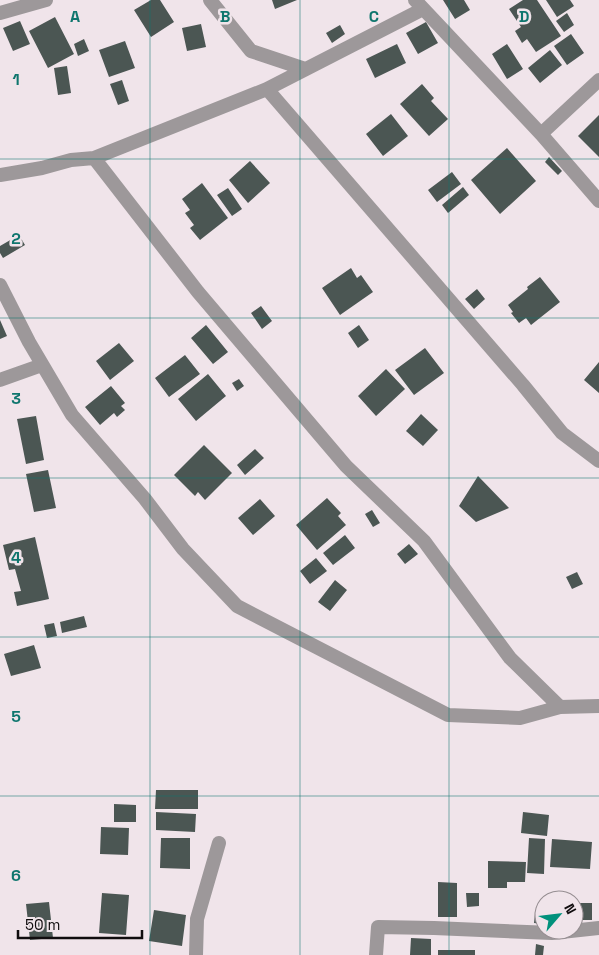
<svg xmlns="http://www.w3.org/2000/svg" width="599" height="955" font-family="'Space Grotesk',sans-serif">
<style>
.building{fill:#4b5653}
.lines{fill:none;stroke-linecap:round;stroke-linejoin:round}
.minor{stroke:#9d989a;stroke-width:14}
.grid{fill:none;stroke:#0f766e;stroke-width:1;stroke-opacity:0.55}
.grid-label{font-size:16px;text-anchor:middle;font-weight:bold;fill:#0f766e;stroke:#f0e4ea;stroke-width:5;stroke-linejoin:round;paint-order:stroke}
</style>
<rect width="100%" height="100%" fill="#f0e4ea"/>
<path class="building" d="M151,0h9l14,22 -23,15 -17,-27z
M272,0h25l-22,9z
M443,0h21l6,10 -15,9z
M523,0h14l24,36 -25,16 -9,-13 -5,4 -7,-12 6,-4 -12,-18z
M546,0h24l4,6 -17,11z
M567,13l7,12 -10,7 -8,-11z
M55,17l19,37 -26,14 -19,-37z
M20,21l10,23 -17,7 -10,-23z
M426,22l12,21 -20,11 -12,-21z
M201,24l5,23 -19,4 -5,-23z
M340,25l5,9 -13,9 -6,-10z
M571,34l13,19 -17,12 -13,-19z
M84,39l5,12 -11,5 -4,-12z
M125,41l10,27 -26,9 -10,-27z
M397,44l9,19 -31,15 -9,-19z
M507,44l16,25 -16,10 -15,-25z
M550,50l12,15 -22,18 -12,-15z
M67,66l4,27 -13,2 -4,-27z
M122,80l7,21 -11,4 -8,-21z
M422,84l12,14 -3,3 17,18 -19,17 -29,-32z
M391,114l17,22 -25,20 -17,-22z
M599,115v42l-21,-21z
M507,148l29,33 -36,33 -29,-34z
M549,157l13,14 -4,4 -13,-13z
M250,161l20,22 -22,20 -19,-23z
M452,172l9,12 -24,18 -9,-12z
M202,183l26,35 -28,22 -10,-12 4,-3 -9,-12 5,-3 -8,-11z
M463,187l6,8 -21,18 -6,-8z
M228,188l14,21 -10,7 -15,-21z
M19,235l6,10 -22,13 -3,-5v-7z
M351,268l6,10 4,-3 12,17 -33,23 -18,-27z
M540,277l20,25 -29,23 -5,-7 -7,5 -8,-10 2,-1 -5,-7 20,-16 -1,-2z
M477,289l8,10 -11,10 -9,-10z
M261,306l11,15 -10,8 -11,-16z
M0,320l7,16 -7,3z
M206,325l22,27 -15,12 -22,-26z
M359,325l10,15 -11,8 -10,-15z
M119,343l15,18 -24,19 -14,-19z
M425,348l19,25 -30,22 -19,-25z
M185,355l15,19 -31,23 -14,-19z
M599,362v31l-15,-13z
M386,369l19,20 -29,27 -18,-20z
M208,374l18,22 -30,25 -18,-22z
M239,379l5,7 -7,5 -5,-8z
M111,386l14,17 -4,3 4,4 -8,7 -3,-4 -14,12 -15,-18z
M421,414l17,16 -15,16 -17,-15z
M36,416l8,44 -18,4 -9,-45z
M204,445l28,28 -27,27 -7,-8 -3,4 -21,-21z
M255,449l9,9 -19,17 -8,-10z
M48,470l8,38 -22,4 -8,-38z
M478,476l31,32 -33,14 -17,-16z
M327,498l14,15 -3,3 8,9 -29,25 -21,-25z
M260,499l15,17 -22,19 -15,-17z
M372,510l8,13 -7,4 -8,-13z
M345,535l10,13 -22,17 -10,-12z
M35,537l14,62 -32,7 -3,-14 7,-1 -6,-22 -6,1 -6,-25z
M409,544l9,10 -13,10 -8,-10z
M316,558l11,13 -17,13 -10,-13z
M577,572l6,12 -11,5 -6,-12z
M335,580l12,10 -17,21 -12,-9z
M84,616l3,11 -25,6 -2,-11z
M54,623l3,13 -10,2 -3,-13z
M34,645l7,23 -30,8 -7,-22z
M156,790h42v19h-43z
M114,804l22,1v17h-22z
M156,812l40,2 -1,18 -39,-2z
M523,812l26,3 -2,21 -26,-3z
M101,827l28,1 -1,27 -28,-1z
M161,838h29v31l-30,-1z
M529,838l16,1 -1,35 -17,-1z
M552,839l40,3 -2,27 -40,-2z
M488,861l38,1 -1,20h-18v6h-19z
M438,882l19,1v34h-19z
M102,893l27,2 -3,40 -27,-2z
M466,893h13v13l-12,1z
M49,902l4,36 -23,2 -4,-36z
M579,903h13v17h-13z
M154,910l32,5 -4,31 -33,-5z
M535,914l9,1 -1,9 -9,-1z
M411,938l20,1v16h-21z
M536,944l8,2 -1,9h-8z
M438,950h37v5h-37z"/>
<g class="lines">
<path class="minor" d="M210,0l41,51 54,18
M415,0l126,134 58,67
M0,13l46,-13
M267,89l256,296 39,48 37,28
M541,134l58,-54
M94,158l104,134 148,174 78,75 86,117 50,49 39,-1
M0,175l42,-7 29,-8 23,-2 173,-69 156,-80
M0,285l29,57 43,73 73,84 38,50 54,57 211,109 72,3 40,-11
M0,380l42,-15
M196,955l1,-36 22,-76
M376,955l2,-28 56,1 118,5 47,-5"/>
</g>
<path class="grid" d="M150,0v955M300,0v955M449,0v955M0,159h599M0,318h599M0,478h599M0,637h599M0,796h599"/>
<g class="grid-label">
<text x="75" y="22">A</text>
<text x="225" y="22">B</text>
<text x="374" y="22">C</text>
<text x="524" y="22">D</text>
<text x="16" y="85">1</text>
<text x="16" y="244">2</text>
<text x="16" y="404">3</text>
<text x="16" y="563">4</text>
<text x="16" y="722">5</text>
<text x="16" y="881">6</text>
</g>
<g transform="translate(559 915) rotate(62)"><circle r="24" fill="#f0e4ea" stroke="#968e92"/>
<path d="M0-4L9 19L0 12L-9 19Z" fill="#01917c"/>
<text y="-8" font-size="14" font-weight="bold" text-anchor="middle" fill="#100c0e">N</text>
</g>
<path d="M18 930v8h124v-8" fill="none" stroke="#100c0e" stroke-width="2.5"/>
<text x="25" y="930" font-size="15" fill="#100c0e" stroke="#f0e4ea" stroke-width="4" paint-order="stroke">50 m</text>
</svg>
